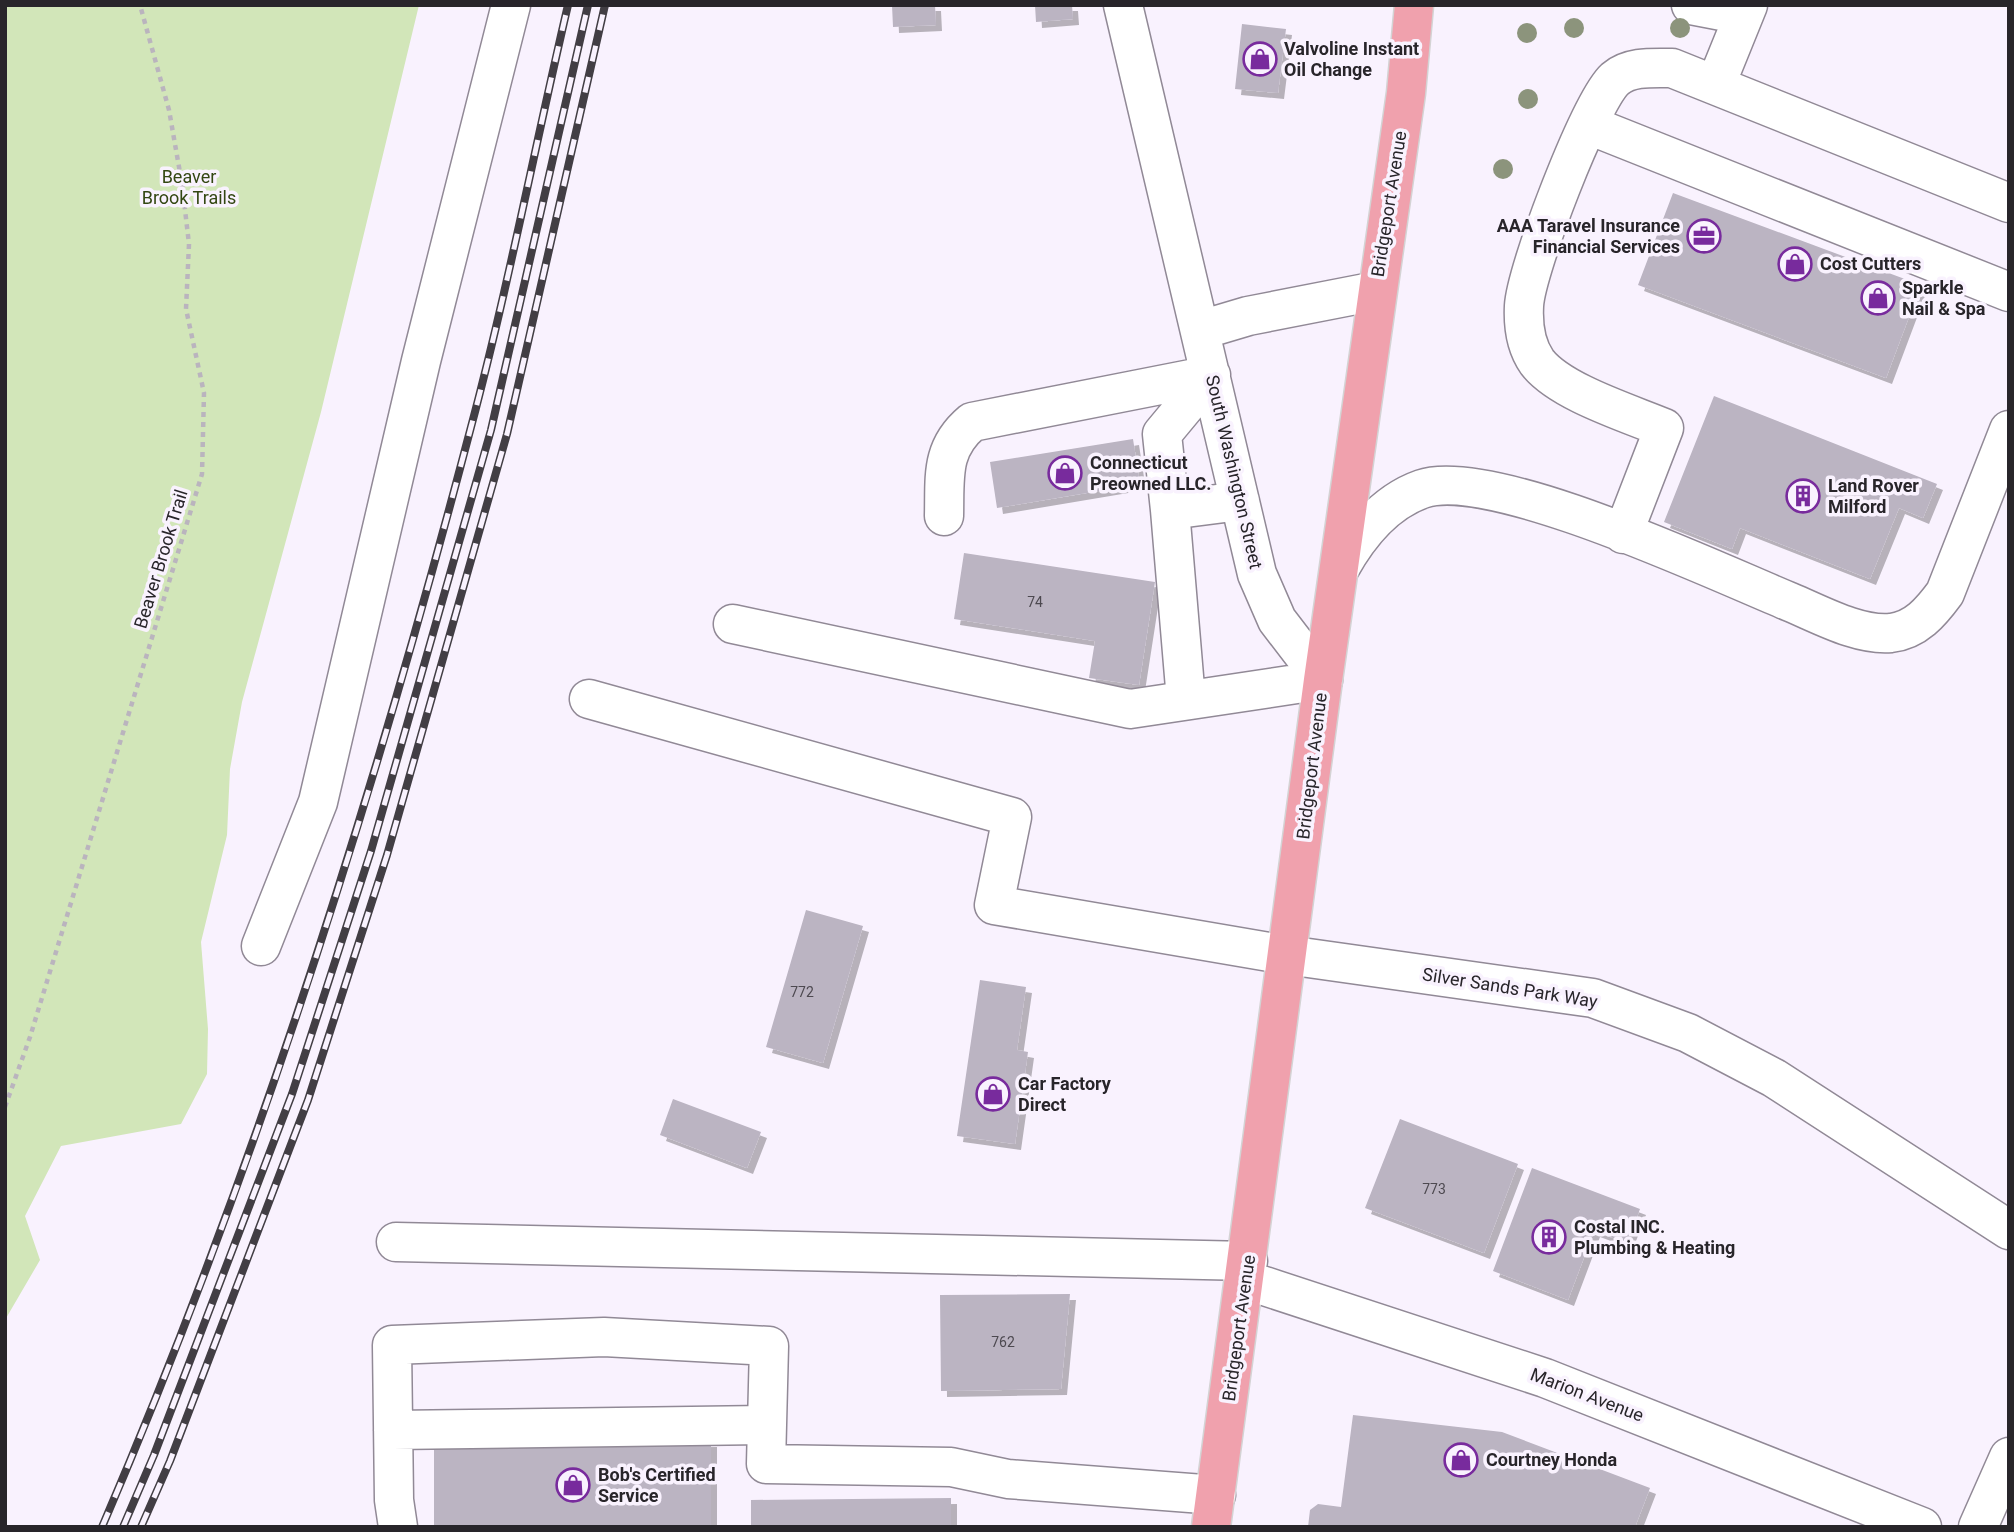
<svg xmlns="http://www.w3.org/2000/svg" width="2014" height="1532" font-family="Roboto,sans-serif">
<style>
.green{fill:#d2e6b9}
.building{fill:#bbb4c2;filter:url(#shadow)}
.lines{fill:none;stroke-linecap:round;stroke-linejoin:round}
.minor-casing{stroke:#918996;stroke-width:41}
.major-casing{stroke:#d4d3d4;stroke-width:41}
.path{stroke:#bab4be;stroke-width:4.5;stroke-dasharray:5 5;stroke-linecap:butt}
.minor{stroke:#fff;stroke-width:38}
.major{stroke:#f0a1ad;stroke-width:38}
.rail-casing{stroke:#423e44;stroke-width:8}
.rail{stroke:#f9f2fe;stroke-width:5;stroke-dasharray:16;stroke-linecap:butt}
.tree{fill:#8c947c}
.labels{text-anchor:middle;stroke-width:7;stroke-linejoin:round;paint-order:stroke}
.number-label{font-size:14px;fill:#4d4950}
.poi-label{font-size:18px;font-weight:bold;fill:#28252a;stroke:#f9f2fe;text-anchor:start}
.park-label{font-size:18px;fill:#334712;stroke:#f9f2fe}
.street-label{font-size:18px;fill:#28252a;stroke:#f9f2fe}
</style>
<defs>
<filter id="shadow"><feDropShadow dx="6" dy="6" stdDeviation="0" flood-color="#0004"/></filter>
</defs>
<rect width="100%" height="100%" fill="#f9f2fe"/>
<path class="green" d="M5,5h414l-98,407 -79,290 -12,67 -3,66 -26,107 7,87 -1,45 -26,50 -120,22 -36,70 15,44 -35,60z"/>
<path class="building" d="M892,5h43l1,20 -43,2z
M1035,5h37l1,14 -37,3z
M1242,24l44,5 -8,64 -43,-4z
M1673,193l248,92 -35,93 -248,-93z
M1714,396l223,88 -14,34 -24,-10 -29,71 -130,-51 -8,21 -68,-27z
M1133,439l7,45 -143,24 -7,-46z
M964,553l191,29 -16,103 -50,-7 6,-37 -141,-22z
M806,910l57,16 -40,137 -57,-16z
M980,980l46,7 -9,63 11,2 -13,92 -58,-8z
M673,1099l88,33 -14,36 -87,-33z
M1400,1119l118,45 -34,89 -119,-45z
M1532,1168l108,41 -13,34 -33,-12 -26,69 -75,-29z
M1070,1294l-9,95 -120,2 -1,-96z
M1353,1415l149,17 148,56 -15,39h-327l2,-17 8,-6 23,3z
M711,1441v86h-277v-84z
M951,1498v29h-200v-27z"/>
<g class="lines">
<defs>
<path id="minor" d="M1691,5l52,10
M1716,84l32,-79
M1589,125l420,167
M1201,330l47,-14 128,-25
M1170,510l-8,-76 49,-59
M944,516c1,-39 -4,-67 28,-94l239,-47
M1623,534l41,-106c-36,-15 -104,-36 -127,-66 -12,-17 -14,-36 -13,-56 2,-37 66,-204 91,-227 15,-13 38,-11 57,-11l337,135
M1340,568c19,-34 45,-66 82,-79 69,-24 295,83 368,113 29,12 68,34 101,31 25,-3 40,-21 54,-40l64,-163
M733,624l397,85 193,-29 -46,-60 -20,-46 -134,-569
M589,699l423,118 -18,88 293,50 306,43 95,35 86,45 235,152
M1186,700l-16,-190 70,-9
M261,946l57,-144 103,-441 90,-356
M396,1242l852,19
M1246,1280l299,98 377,149
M393,1430l374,-5
M398,1527l-4,-27 -2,-155 212,-8 165,9 -3,118 185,3 57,12 208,16
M1978,1527l31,-70"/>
<path id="major" d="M1211,1527l112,-847 83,-587 8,-88"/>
</defs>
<use href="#minor" class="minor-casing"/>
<use href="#major" class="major-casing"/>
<path class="path" d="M5,1107l25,-70 172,-563 2,-81 -18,-84 3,-65 -7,-60 -13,-74 -29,-105"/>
<use href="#minor" class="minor"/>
<use href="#major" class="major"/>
<defs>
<path id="rail" d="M102,1527c153,-355 271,-726 369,-1100 37,-139 64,-281 97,-422
M123,1527l31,-72 138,-361 79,-243 120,-421 97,-425
M141,1527l29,-66 138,-361 79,-245 120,-421 98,-429"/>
</defs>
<use href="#rail" class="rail-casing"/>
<use href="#rail" class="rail"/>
</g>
<g class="tree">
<circle cx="1574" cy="28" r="10"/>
<circle cx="1680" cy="28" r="10"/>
<circle cx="1527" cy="33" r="10"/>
<circle cx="1528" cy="99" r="10"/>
<circle cx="1503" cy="169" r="10"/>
</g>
<defs>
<symbol id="shop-ring" viewBox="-11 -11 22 22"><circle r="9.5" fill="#f9f2fe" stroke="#782b9d" stroke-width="1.5"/><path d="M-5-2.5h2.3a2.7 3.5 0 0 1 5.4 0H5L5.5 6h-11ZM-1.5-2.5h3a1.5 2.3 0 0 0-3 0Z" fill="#782b9d"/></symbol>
<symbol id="office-ring" viewBox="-11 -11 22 22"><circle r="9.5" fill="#f9f2fe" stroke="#782b9d" stroke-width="1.5"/><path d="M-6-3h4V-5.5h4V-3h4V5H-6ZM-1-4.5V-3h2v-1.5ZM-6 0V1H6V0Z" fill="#782b9d"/></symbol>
<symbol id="building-ring" viewBox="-11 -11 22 22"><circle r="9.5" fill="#f9f2fe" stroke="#782b9d" stroke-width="1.5"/><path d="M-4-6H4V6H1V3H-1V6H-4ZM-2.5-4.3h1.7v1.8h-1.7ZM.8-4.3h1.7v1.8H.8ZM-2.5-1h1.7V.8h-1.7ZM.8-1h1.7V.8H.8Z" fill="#782b9d"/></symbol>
</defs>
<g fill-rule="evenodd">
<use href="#shop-ring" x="1241" y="40" width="38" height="38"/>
<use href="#office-ring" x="1685" y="217" width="38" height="38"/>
<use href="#shop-ring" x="1776" y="245" width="38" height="38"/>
<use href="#shop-ring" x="1859" y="279" width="38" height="38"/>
<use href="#shop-ring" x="1046" y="454" width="38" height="38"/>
<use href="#building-ring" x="1784" y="477" width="38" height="38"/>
<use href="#shop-ring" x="974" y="1075" width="38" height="38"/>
<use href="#building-ring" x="1530" y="1218" width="38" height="38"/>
<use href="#shop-ring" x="1442" y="1441" width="38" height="38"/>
<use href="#shop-ring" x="554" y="1466" width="38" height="38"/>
</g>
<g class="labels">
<g class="number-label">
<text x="1035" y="607">74</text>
<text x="802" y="997">772</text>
<text x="1434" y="1194">773</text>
<text x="1003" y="1347">762</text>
</g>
<g class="poi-label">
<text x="1284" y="55">Valvoline Instant<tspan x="1284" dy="21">Oil Change</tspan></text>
<text x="1680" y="232" text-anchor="end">AAA Taravel Insurance<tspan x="1680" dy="21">Financial Services</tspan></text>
<text x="1820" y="270">Cost Cutters</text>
<text x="1902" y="294">Sparkle<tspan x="1902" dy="21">Nail &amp; Spa</tspan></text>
<text x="1090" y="469">Connecticut<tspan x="1090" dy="21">Preowned LLC.</tspan></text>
<text x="1828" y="492">Land Rover<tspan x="1828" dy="21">Milford</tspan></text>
<text x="1018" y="1090">Car Factory<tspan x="1018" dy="21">Direct</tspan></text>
<text x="1574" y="1233">Costal INC.<tspan x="1574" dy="21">Plumbing &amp; Heating</tspan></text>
<text x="1486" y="1466">Courtney Honda</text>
<text x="598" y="1481">Bob's Certified<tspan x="598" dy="21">Service</tspan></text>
</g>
<g class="park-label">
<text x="189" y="183">Beaver<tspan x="189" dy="21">Brook Trails</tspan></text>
</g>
<g class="street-label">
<text transform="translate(1389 204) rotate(-81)" y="6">Bridgeport Avenue</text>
<text transform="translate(1234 472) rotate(77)" y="6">South Washington Street</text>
<text transform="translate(161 559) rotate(-73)" y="6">Beaver Brook Trail</text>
<text transform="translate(1312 766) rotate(-83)" y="6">Bridgeport Avenue</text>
<text transform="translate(1510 988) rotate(9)" y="6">Silver Sands Park Way</text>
<text transform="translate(1239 1328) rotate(-82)" y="6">Bridgeport Avenue</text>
<text transform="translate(1587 1395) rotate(21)" y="6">Marion Avenue</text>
</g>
</g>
<rect width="2014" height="1532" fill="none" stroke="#28252a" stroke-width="14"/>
</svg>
